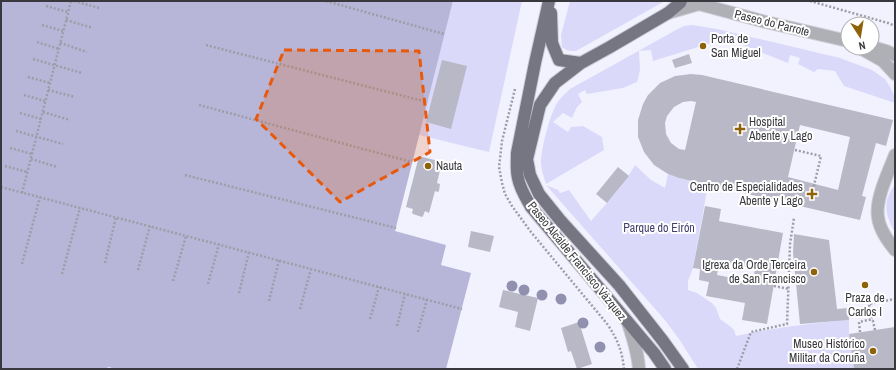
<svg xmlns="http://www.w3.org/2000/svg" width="896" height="370" font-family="'Archivo Narrow',sans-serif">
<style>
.green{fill:#dad9fa}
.water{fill:#b8b6d8}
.building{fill:#b8b8c7;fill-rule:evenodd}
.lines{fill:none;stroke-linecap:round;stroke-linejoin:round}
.minor-casing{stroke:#cdcdd8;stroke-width:14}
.major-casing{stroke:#cdcdd8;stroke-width:14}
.path{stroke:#9d9da7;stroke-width:2.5;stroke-dasharray:2 2;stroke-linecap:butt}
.minor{stroke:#afafb6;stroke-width:12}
.major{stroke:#767682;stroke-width:12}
.tree{fill:#9290af}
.marked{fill:#e8590c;fill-opacity:0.2;stroke:#e8590c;stroke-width:3;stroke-dasharray:8 5;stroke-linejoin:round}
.poi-dot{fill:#8e6208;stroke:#fff;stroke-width:1.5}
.labels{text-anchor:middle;stroke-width:4;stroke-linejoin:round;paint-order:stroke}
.street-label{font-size:12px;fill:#38383e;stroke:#fff}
.poi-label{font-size:12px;fill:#38383e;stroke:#fff;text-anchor:start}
.park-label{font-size:12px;fill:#44406e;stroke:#fff}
</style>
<rect width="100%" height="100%" fill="#f2f2ff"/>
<path class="green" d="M453,1h69l-33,151 -70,-17z
M570,1h95l-89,50c-6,0 -9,0 -14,-4l-1,-12z
M692,25l25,4 123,29 32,12 13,9 4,6 5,10 1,8 -51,-17 -9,-15 -17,-2 -4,3 -16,-8 2,-6 -10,-3 -2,8 -74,-29 -3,9 -58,18 -2,-11 -12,1 1,19 -3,12 -14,6 -36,6 -2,-4 -7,4 4,8 -5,5 -5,11 -9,-5 -10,9 15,10 3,-5 12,-1 19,11 2,13 -58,34c-2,-7 -5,-15 -5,-21 0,-15 9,-48 16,-60 3,-5 9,-10 13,-14l106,-59 8,-4z
M635,165l16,15 14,8 3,-14 11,4 29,7 -15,83 -5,13v9l9,3 15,10 4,5 4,11 11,8 3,3 2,6c37,-8 75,-13 113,-16v14l5,35h-156l-19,-30 -15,-20 -118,-134 12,5 2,3 9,-3 22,31c16,-18 32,-35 44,-56z
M895,185v47c-10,-17 -13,-31 0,-47z"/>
<path class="water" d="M1,1h452l-58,230 51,14 -5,20 30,8 -25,96h-330l-8,-2 -1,2h-106z"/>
<path class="building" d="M689,54l3,9 -17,5 -3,-8z
M442,60l25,6 -16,63 -25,-7z
M691,74l11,1 191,45 -7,26 -10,-3 -14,53 4,1 -6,23 -181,-42 -11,-4 -14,-9 -10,-13 -6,-15v-17l5,-16 5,-9 12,-12 15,-7zM691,101l5,1 -11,48 -6,-1 -8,-6 -5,-9 -1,-11 2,-7 7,-9 9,-5zM800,125l50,12 -12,53 -50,-13z
M419,156l23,6 -5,21 3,1 -1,7 -1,1 -3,-1 -6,22 -4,-2 -2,5 -1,1 -9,-3 -1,-1 1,-4 -7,-2z
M618,167l11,9 -22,27 -11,-9z
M705,206l16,3 -2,12 64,12 -16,91 -25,-4 3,-17 -39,-7 3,-14 -10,-2 1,-11 -7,-1zM719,262l36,6 -2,14 -36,-7z
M471,231l23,5 -4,16 -22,-5z
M794,234l35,6 8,69 11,-1 1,12 -49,4 -7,-71z
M503,290l35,8 -8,33 -15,-4 3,-15 -19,-5z
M579,322l13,42 -15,5 -6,-18 -3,1 -7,-24z
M895,327v42h-41l-5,-35z"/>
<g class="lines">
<defs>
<path id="minor" d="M668,13l31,-9 67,18 82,19
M872,47l14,4 9,4
M860,48l23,13 12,13
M895,155c-6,16 -20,44 -17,62 1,12 10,24 17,33
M628,323c5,15 10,30 11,46"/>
<path id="major" d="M549,1l-14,62 -18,90c0,8 -1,17 1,25 2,11 8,20 13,29l123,146 11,16
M681,1l-1,2 -12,10 -58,34 -29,16 -26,20 -15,22 -13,54 3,16 9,19 21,26 59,65 44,56 20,28
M551,13l1,30 7,17 22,3"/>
</defs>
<use href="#minor" class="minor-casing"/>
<use href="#major" class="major-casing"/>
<path class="path" d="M74,1l25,7
M326,1l118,33
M810,1l78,22 7,3
M46,6l22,6
M66,20l27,8
M42,25l21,6
M37,42l22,7
M60,43l27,9
M206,45l221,57
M33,59l49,14
M28,77l22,6
M515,89l-13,52 -3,26 3,16 3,11 7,12 19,26 77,93c10,16 14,25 16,44
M48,90l27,7
M24,95l21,6
M199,105l213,57
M43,112l27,8
M20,113l21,6
M16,131l47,13
M10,148l22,6
M795,150l26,6 -9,38
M31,159l26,8
M5,166l22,6
M185,175l211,53
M1,187l461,122
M22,193l49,-192
M105,263l11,-46
M22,264l18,-67
M138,270l12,-44
M62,274l18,-66
M173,281l13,-45
M208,284l11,-40
M774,286l15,3
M239,293l10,-41
M269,301l10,-41
M300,309l11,-40
M370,319l9,-32
M397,326l8,-32
M875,330l-6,-26 26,-5
M418,332l9,-33
M860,332l-1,-10 14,-3
M737,369l14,-37 36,-8 3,-80 4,-26"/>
<use href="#minor" class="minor"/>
<use href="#major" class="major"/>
</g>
<g class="tree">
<circle cx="512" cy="286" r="5.5"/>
<circle cx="524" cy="290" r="5.5"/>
<circle cx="542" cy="295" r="5.5"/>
<circle cx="561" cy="299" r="5.5"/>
<circle cx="583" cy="323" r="5.5"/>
<circle cx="600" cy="347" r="5.5"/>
</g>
<path class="marked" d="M284,50l135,1 11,101 -90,50 -84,-83z"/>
<g class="poi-dot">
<circle cx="703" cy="46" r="4"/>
<path d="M738 123h4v4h4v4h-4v4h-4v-4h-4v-4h4z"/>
<circle cx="428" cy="166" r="4"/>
<path d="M810 188h4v4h4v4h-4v4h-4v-4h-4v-4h4z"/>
<circle cx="814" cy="272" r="4"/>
<circle cx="865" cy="285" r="4"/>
<circle cx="873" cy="351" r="4"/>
</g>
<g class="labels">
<g class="street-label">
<text transform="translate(772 23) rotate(14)" y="4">Paseo do Parrote</text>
<text transform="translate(577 261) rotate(51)" y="4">Paseo Alcalde Francisco Vázquez</text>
</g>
<g class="poi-label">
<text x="711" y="43">Porta de<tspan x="711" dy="14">San Miguel</tspan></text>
<text x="749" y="126">Hospital<tspan x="749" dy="14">Abente y Lago</tspan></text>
<text x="436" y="170">Nauta</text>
<text x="803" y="191" text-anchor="end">Centro de Especialidades<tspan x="803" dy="14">Abente y Lago</tspan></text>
<text x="806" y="269" text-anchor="end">Igrexa da Orde Terceira<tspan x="806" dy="14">de San Francisco</tspan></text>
<text x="865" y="302" text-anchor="middle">Praza de<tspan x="865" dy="14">Carlos I</tspan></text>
<text x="865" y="348" text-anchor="end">Museo Histórico<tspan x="865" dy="14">Militar da Coruña</tspan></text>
</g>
<g class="park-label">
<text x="659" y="232">Parque do Eirón</text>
</g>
</g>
<rect width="896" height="370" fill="none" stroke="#38383e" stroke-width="4"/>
<g transform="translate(860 36) rotate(168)"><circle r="19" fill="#ffffff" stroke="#afafb2"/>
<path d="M0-3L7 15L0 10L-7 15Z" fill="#8e6208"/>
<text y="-6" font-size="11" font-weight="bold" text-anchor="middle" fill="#38383e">N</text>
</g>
</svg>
